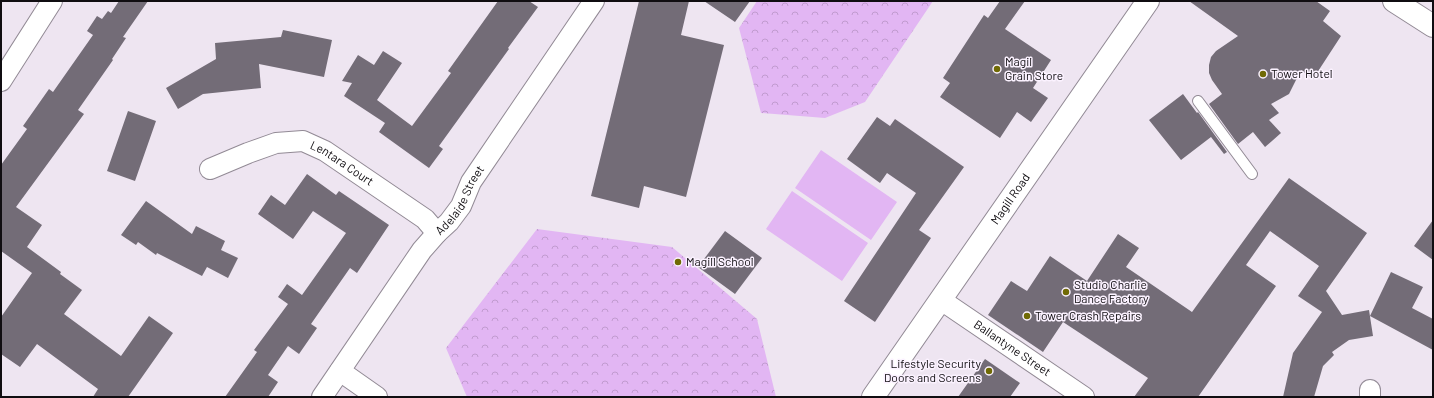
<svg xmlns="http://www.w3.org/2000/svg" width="1434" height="398" font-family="Barlow,sans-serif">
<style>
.green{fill:#e2b6f3}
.forest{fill:url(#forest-crowns)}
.building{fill:#736c77}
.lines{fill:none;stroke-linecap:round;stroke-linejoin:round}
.lane-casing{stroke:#928a95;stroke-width:12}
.street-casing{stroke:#928a95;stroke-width:22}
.secondary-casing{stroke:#928a95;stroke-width:24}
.lane{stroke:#fff;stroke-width:10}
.street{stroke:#fff;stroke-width:20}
.secondary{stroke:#fff;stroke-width:22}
.poi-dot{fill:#706a05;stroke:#fbf2ff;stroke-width:1.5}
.labels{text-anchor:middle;stroke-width:3;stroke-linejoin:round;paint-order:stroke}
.poi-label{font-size:12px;fill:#100d11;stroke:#fbf2ff;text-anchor:start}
.street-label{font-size:12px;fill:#100d11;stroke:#fbf2ff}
</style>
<defs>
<pattern id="forest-crowns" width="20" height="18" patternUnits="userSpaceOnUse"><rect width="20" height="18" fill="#e2b6f3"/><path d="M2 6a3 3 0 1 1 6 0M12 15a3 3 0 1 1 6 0" fill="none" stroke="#c19bcf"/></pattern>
</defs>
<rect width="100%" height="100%" fill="#eee5f1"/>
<path class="green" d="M821,150l76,52 -26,38 -76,-52z
M792,191l76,52 -26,38 -76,-52z"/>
<path class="forest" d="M757,1h176l-68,101 -40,16 -64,-5 -22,-85z
M537,229l135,18 85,72 19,78h-309l-21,-49z"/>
<path class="building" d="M119,1h29l-25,36 3,1 -14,21 1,1 -35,50 6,4 -68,93 26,18 -15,22 34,25 -1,2 22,16 -18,24 57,42 28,-40 24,17 -45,64h-35l5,-8 -61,-45 -17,23 -19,-13v-37l31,-44 -31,-22v-86l26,-36 -4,-3 26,-37 4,3 40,-57 -6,-4 10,-15 5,3 6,-8 3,2z
M498,1h31l9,6 -30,41 1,1 -70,97 4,3 -14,19 -50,-36 6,-9 -41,-27 8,-13 -10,-2 16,-26 16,10 9,-14 19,12 -25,37 35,26 39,-53 -3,-2z
M639,1h50l-8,34 43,10 -38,152 -42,-11 -5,22 -48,-12z
M704,1h46l-15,21z
M1000,1h25l-20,28 46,31 -18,28 15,10 -17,24 -14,-10 -17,26 -60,-41 10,-14 -7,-5 41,-63 4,3z
M1189,1h127l14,10 -7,10 18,15 -28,43 -12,-9 -12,24 -18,10 8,9 -10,7 12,13 -16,14 -12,-15 -15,12 -29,-40 13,-10 -10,-14 -3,-7v-8l2,-8 5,-6 22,-15z
M283,30l49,10 -8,37 -65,-13 2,24 -58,6 -25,15 -12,-21 50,-29 -1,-16 66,-6z
M1183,94l14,19 1,-1 29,40 -3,2 -13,-17 -30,23 -32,-40z
M128,111l28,10 -21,60 -28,-10z
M877,117l13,9 5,-7 69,48 -45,63 12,8 -56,84 -31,-21 72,-108 -29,-20 -7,10 -33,-24z
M307,174l29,21 3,-4 50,34 -32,48 -7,-5 -39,56 6,4 -18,26 -11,-8 -20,29 10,7 -10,15h-43l32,-45 -3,-2 34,-46 -10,-7 9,-13 15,11 44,-62 -33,-22 -20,28 -35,-25 13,-19 14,10z
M1289,178l78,55 -41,58 16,24 27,-5 4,26 -24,4 -17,12 2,3 -11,11 -9,31h-31l10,-44 29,-41 -24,-16 21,-30 -49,-35 -24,34 30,21 -78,111h-64l14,-19 -85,-56 -20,30 -55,-37 23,-34 16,10 23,-35 37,25 31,-47 21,14 -13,19 66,45z
M146,201l46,33 4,-8 29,15 -4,9 17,8 -10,20 -21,-11 -5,9 -45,-23 -1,2 -18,-13 -2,3 -15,-10z
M1433,220v40l-19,-14z
M725,231l37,27 -27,36 -37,-27z
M1391,272l32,15 -11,21 21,11v31l-63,-34z
M985,359l35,24 -10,14h-52z"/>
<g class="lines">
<defs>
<path id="lane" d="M1198,101l54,73"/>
<g id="street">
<path d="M1,81l51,-80"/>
<path id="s1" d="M210,169l38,-16 28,-10 27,-2 22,10 100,68 12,14"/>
<path id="s2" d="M941,300l143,97"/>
<path d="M340,371l37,26"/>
<path id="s3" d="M322,397l100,-147 15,-17 12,-11 12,-16 10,-24 123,-181"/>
<path d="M1370,397v-7"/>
</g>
<g id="secondary">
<path d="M1394,1l39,25"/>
<path id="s4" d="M873,397l275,-396"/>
</g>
</defs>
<use href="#lane" class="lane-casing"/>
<use href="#street" class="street-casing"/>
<use href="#secondary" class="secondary-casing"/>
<use href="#lane" class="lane"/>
<use href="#street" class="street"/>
<use href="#secondary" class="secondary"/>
</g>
<g class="poi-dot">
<circle cx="997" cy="69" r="4"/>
<circle cx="1263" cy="74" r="4"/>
<circle cx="678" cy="262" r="4"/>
<circle cx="1066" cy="292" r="4"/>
<circle cx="1027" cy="316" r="4"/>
<circle cx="989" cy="371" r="4"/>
</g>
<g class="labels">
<g class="poi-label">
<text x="1005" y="66">Magil<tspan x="1005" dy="14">Grain Store</tspan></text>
<text x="1271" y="78">Tower Hotel</text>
<text x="686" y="266">Magill School</text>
<text x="1074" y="289">Studio Charlie<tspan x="1074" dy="14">Dance Factory</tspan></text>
<text x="1035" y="320">Tower Crash Repairs</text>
<text x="981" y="368" text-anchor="end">Lifestyle Security<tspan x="981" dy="14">Doors and Screens</tspan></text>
</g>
<g class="street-label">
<text dy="4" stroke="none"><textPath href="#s1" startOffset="143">Lentara Court</textPath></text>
<text dy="4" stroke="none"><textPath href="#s4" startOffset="241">Magill Road</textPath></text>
<text dy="4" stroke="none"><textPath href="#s3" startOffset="241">Adelaide Street</textPath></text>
<text dy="4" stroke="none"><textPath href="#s2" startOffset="86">Ballantyne Street</textPath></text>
</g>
</g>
<rect width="1434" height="398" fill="none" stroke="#100d11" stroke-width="4"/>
</svg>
